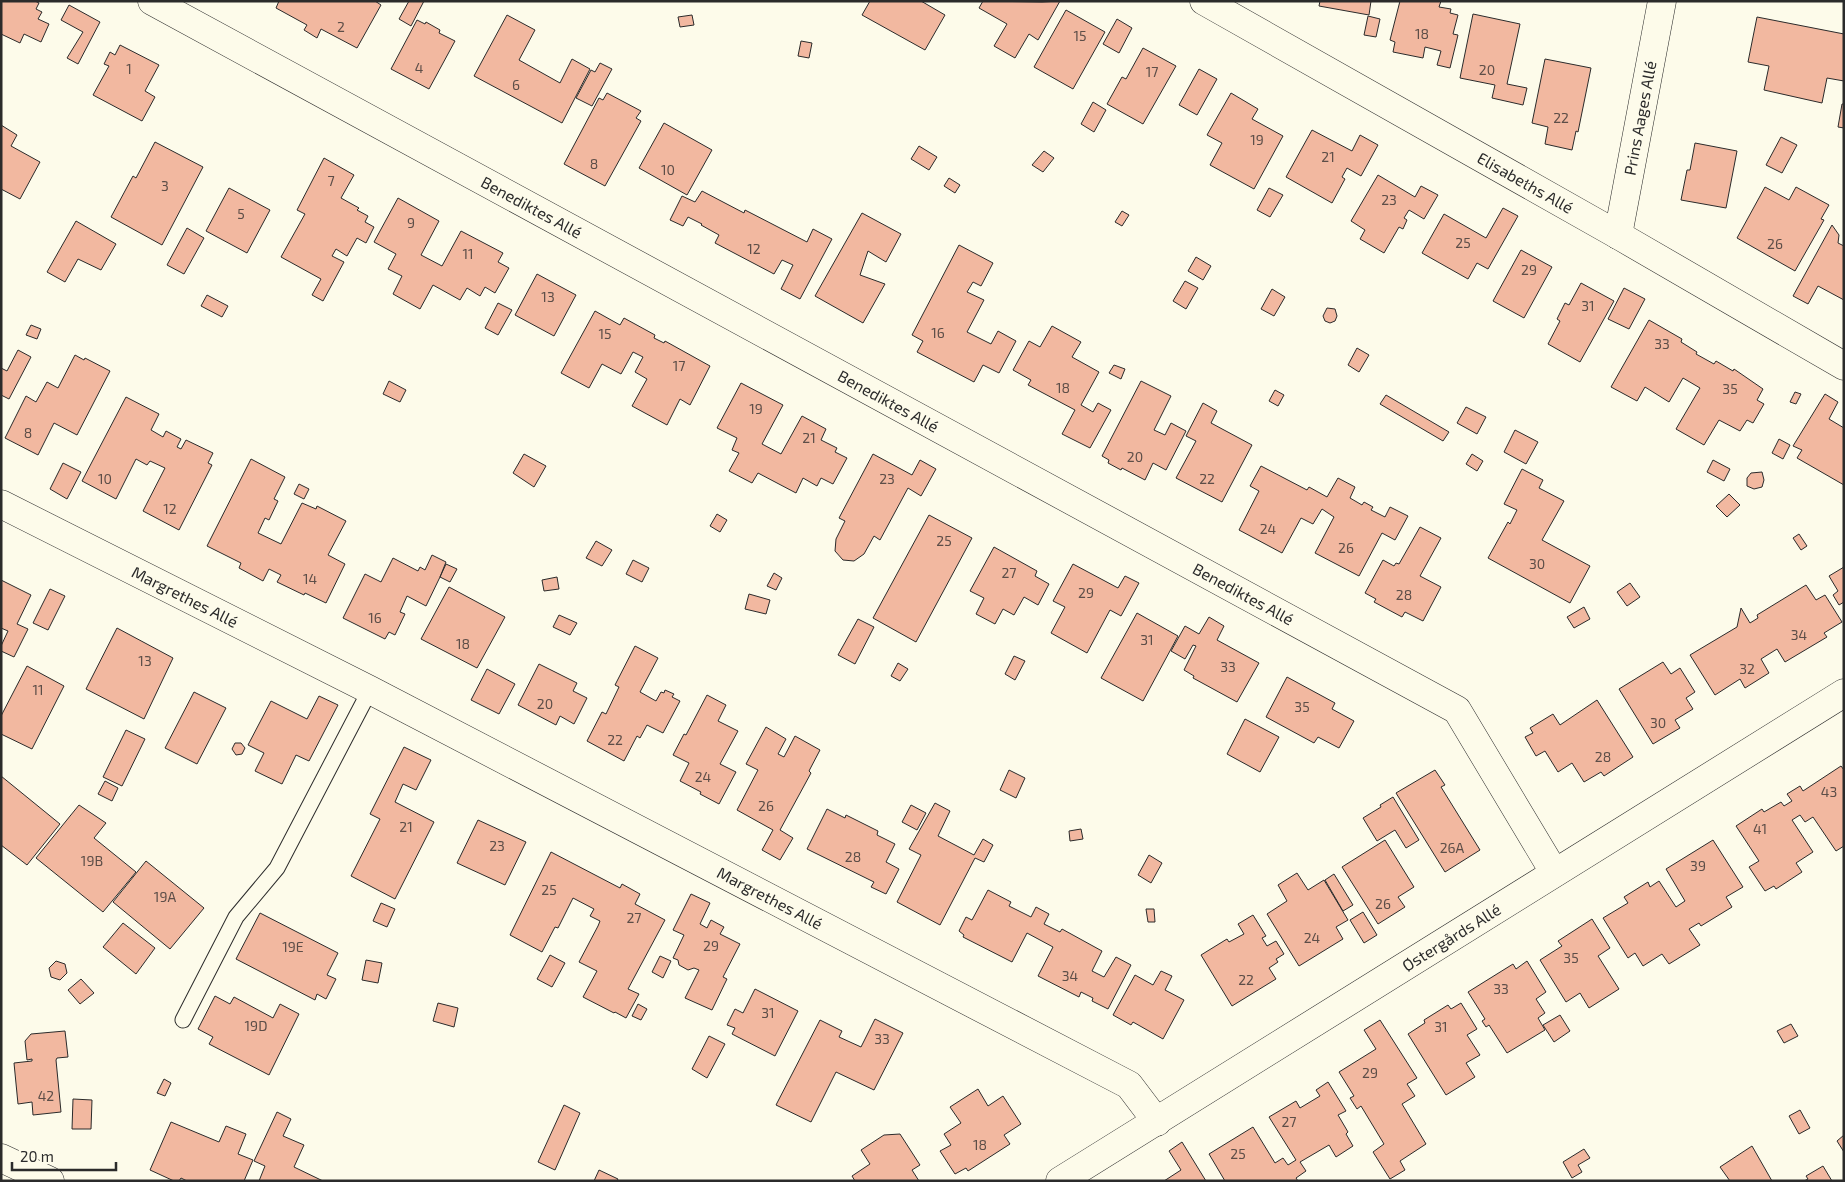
<svg xmlns="http://www.w3.org/2000/svg" width="1845" height="1182" font-family="'Exo 2',sans-serif">
<style>
.building{fill:#f2b8a0;stroke:#2b2b2b}
.lines{fill:none;stroke-linecap:round;stroke-linejoin:round}
.service-casing{stroke:#2b2b2b;stroke-width:17}
.minor-casing{stroke:#2b2b2b;stroke-width:29}
.service{stroke:#fdfbea;stroke-width:15}
.minor{stroke:#fdfbea;stroke-width:28}
.labels{text-anchor:middle;stroke-width:4;stroke-linejoin:round;paint-order:stroke}
.number-label{font-size:14px;fill:#5d4e48}
.street-label{font-size:16px;fill:#2b2b2b;stroke:#fdfbea}
</style>
<rect width="100%" height="100%" fill="#fdfbea"/>
<path class="building" d="M1,1h34l4,2 -3,6 6,3 -4,7 11,5 -8,18 -17,-8 -4,9 -19,-9z
M279,1h96l6,4 -24,43 -36,-19 -4,9 -13,-8 3,-5 -31,-17z
M409,1h15l-13,25 -12,-7z
M870,1h51l24,14 -20,35 -63,-35z
M983,1l59,1 18,-1 -22,39 -9,-6 -14,24 -21,-12 13,-22 -28,-16z
M1320,1h51l-2,14 -50,-9z
M1400,1h41l-2,6 12,2 -1,4 8,2 -5,19 5,1 -8,33 -13,-3 4,-14 -16,-4 -2,11 -30,-6 2,-10 -5,-2z
M69,5l31,17 -22,42 -11,-6 16,-26 -22,-12z
M1066,10l39,22 -32,57 -39,-22z
M1473,14l47,10 -13,60 20,4 -4,17 -31,-7 3,-13 -35,-7z
M507,15l28,15 -16,30 41,23 12,-24 18,10 -28,54 -88,-47z
M692,15l2,10 -14,2 -2,-10z
M1368,16l12,3 -4,18 -12,-2z
M1757,17l87,17v47l-17,-3 -5,25 -58,-13 5,-24 -21,-4z
M1117,19l15,9 -13,25 -16,-9z
M417,20l8,4 1,-2 14,8 -1,3 16,8 -26,48 -38,-20z
M801,41l11,2 -3,15 -11,-2z
M120,45l39,20 -14,26 10,6 -13,24 -49,-26 16,-29 -5,-2 6,-12 5,3z
M1143,48l33,18 -33,58 -36,-20 15,-27 4,2z
M1545,59l46,9 -13,64 -2,-1 -4,19 -27,-6 3,-17 -16,-4z
M600,63l12,6 -20,37 -16,-8 15,-28 4,2z
M1199,69l18,10 -20,36 -18,-10z
M607,93l34,18 -5,7 5,3 -36,65 -41,-22 35,-66 4,2z
M1231,93l27,16 -6,10 31,17 -29,53 -44,-24 12,-22 -15,-8z
M1093,102l13,8 -12,22 -13,-8z
M1842,104h2v24l-6,-1z
M664,123l48,27 -25,45 -48,-27z
M1,125l16,10 -6,11 29,16 -20,37 -19,-10z
M1312,130l40,21 8,-16 18,10 -17,31 -14,-8 -5,9 3,2 -13,24 -46,-26z
M1781,137l16,8 -15,28 -16,-8z
M155,142l48,25 -41,78 -51,-28 22,-41 3,2z
M1695,143l42,8 -11,57 -45,-8 6,-30h3z
M919,146l18,11 -8,13 -18,-11z
M1044,151l10,7 -11,14 -11,-7z
M324,158l30,17 -13,23 18,10 -2,2 11,6 -3,6 9,5 -8,16 -9,-5 -10,18 -11,-7 -4,7 12,6 -21,39 -11,-6 9,-16 -40,-22 24,-43 -8,-4z
M1378,175l37,22 6,-11 17,9 -14,24 -15,-9 -5,8 3,2 -4,9 -4,-2 -15,26 -24,-14 5,-9 -14,-9z
M949,178l11,7 -5,8 -11,-7z
M1765,187l24,13 7,-13 33,18 -8,14 3,1 -29,51 -58,-33z
M229,188l41,22 -23,43 -41,-22z
M1269,188l14,7 -13,22 -13,-7z
M702,191l42,22 1,-3 62,32 6,-13 19,10 -32,60 -19,-10 12,-24 -11,-5 -8,14 -59,-31 4,-8 -18,-10 1,-1 -14,-7 -5,9 -13,-6 12,-24 13,6z
M398,198l41,23 -18,34 21,11 19,-35 42,22 -5,9 11,6 -14,25 -10,-6 -5,9 -13,-8 -7,12 -27,-15 -13,24 -27,-15 9,-18 -14,-7 8,-15 -22,-12z
M1503,208l15,8 -30,53 -11,-6 -9,16 -46,-26 22,-39 42,24z
M1122,211l7,4 -7,11 -7,-4z
M862,213l39,21 -15,28 -18,-11 -8,24 25,9 -22,39 -48,-27z
M76,221l40,23 -15,26 -23,-11 -13,23 -18,-10z
M1832,225l7,10 -1,8 6,3v54l-26,-14 -10,18 -15,-8z
M187,228l17,10 -20,36 -17,-9z
M959,245l34,18 -12,23 -8,-4 -6,10 17,8 -17,32 24,12 7,-13 18,10 -17,32 -16,-8 -9,17 -57,-30 6,-11 -11,-6z
M1521,250l31,17 -28,51 -31,-17z
M1196,257l15,9 -8,14 -15,-9z
M537,274l39,21 -22,41 -39,-21z
M1185,281l13,7 -12,21 -13,-8z
M1581,283l33,18 -34,61 -32,-18 12,-23 -3,-2 8,-16 4,2z
M1624,288l21,11 -16,30 -21,-10z
M1272,289l13,8 -11,19 -13,-7z
M207,295l21,11 -6,11 -21,-11z
M498,303l14,7 -14,25 -13,-7z
M1327,308l8,1 2,7 -2,5 -5,2 -5,-2 -2,-5z
M595,311l25,14 4,-7 31,17 -1,3 10,5 1,-2 45,25 -20,39 -10,-6 -13,26 -35,-19 15,-27 -12,-7 8,-15 -10,-5 -12,22 -19,-10 -13,24 -28,-15z
M1649,320l33,19 -1,3 16,10 -1,2 18,10 2,-3 17,10 1,-2 29,20 -6,11 7,4 -11,19 -6,-3 -7,11 -21,-11 -15,25 -28,-16 24,-41 -17,-10 -14,24 -24,-15 -8,14 -26,-14z
M31,325l10,4 -4,10 -11,-4z
M1052,326l29,16 -9,15 27,15 -18,33 12,7 5,-9 13,7 -21,38 -28,-14 13,-24 -47,-25 3,-5 -18,-10 16,-29 11,6z
M1357,348l12,7 -10,17 -11,-7z
M18,350l13,7 -22,42 -8,-4v-27l6,3z
M75,355l9,5 1,-2 25,13 -33,64 -23,-12 -16,32 -33,-17 21,-42 10,6 11,-20 11,6z
M1114,365l11,4 -4,10 -12,-6z
M389,381l17,9 -6,12 -17,-8z
M1141,381l30,15 -17,34 11,5 6,-12 15,8 -20,39 -13,-7 -8,17 -23,-12 -1,2 -13,-7 1,-3 -7,-4z
M741,383l42,22 -21,39 19,10 21,-38 24,13 -5,11 16,8 -2,4 12,6 -14,26 -12,-6 -4,8 -14,-8 -7,15 -38,-20 -6,10 -23,-12 10,-18 -7,-3 5,-12 -20,-10z
M1275,390l9,5 -6,11 -9,-5z
M1795,392l6,2 -5,10 -6,-2z
M1825,394l13,8 -9,17 15,9v57l-47,-27 5,-8 -9,-4z
M1386,395l63,37 -6,9 -63,-37z
M126,397l33,17 -8,16 12,7 3,-6 15,8 -4,8 4,2 5,-9 27,13 -5,10 4,2 -33,65 -36,-19 22,-43 -15,-7 -3,4 -11,-6 -20,40 -34,-18z
M1203,403l14,8 -6,12 41,22 -30,57 -46,-24 20,-37 -10,-5z
M1466,407l20,10 -9,17 -20,-11z
M1515,430l23,12 -12,22 -22,-12z
M1779,439l11,6 -7,14 -11,-6z
M524,454l22,12 -12,21 -21,-14z
M873,454l39,21 8,-15 16,9 -15,27 -13,-8 -28,52 -6,-4 -10,18 -10,7 -11,-1 -8,-9 1,-12 9,-18 -6,-3z
M1472,454l11,7 -6,10 -11,-7z
M251,459l34,18 -11,22 4,2 -9,19 -4,-2 -7,15 23,11 21,-41 14,6 1,-3 29,15 -18,34 17,9 -19,39 -21,-10 -1,2 -27,-13 4,-7 -12,-6 -6,12 -24,-13 2,-5 -34,-17z
M1713,460l17,9 -6,12 -17,-9z
M63,463l18,9 -14,27 -17,-10z
M1261,466l46,24 2,-3 18,10 11,-19 17,9 -5,11 12,7 2,-3 9,5 -2,3 14,7 5,-10 18,9 -13,24 -13,-7 -23,43 -44,-23 19,-36 -12,-8 -9,15 -12,-6 -19,35 -43,-23 20,-39 -9,-5z
M1522,469l21,11 -4,8 25,13 -22,39 48,26 -20,37 -82,-45 20,-36 2,2 7,-14 -13,-6z
M1762,472l2,8 -2,7 -8,2 -7,-3v-8l4,-5z
M299,484l10,5 -5,10 -10,-5z
M1729,494l11,11 -13,12 -11,-11z
M717,514l10,6 -7,12 -10,-6z
M929,515l43,23 -56,104 -43,-24z
M1420,527l21,11 -21,38 21,11 -18,34 -18,-9 -3,5 -28,-15 2,-3 -11,-6 18,-33 11,6 2,-3 3,1z
M1799,534l8,12 -6,4 -8,-12z
M596,541l16,9 -10,16 -16,-8z
M994,547l43,24 -2,5 14,8 -11,21 -14,-8 -10,18 -11,-6 -8,15 -19,-10 8,-16 -14,-7z
M432,555l14,7 -6,15 -14,29 -19,-10 -7,16 5,2 -10,21 -6,-3 -4,7 -42,-21 22,-44 16,8 12,-24 25,13 2,-4 5,3z
M633,560l16,8 -7,14 -16,-8z
M446,564l11,5 -7,13 -10,-5z
M1073,564l45,24 7,-12 14,7 -18,33 -11,-6 -23,43 -36,-20 14,-26 -12,-6z
M1844,567v35l-5,3 -6,-10 5,-4 -9,-15z
M774,573l8,5 -6,12 -9,-4z
M557,577l2,12 -15,2 -2,-11z
M1,580l30,15 -14,29 11,5 -14,28 -13,-6v-5l7,-15 -7,-3z
M1630,583l10,14 -13,9 -10,-14z
M1806,585l10,15 9,-5 17,27 -18,11 3,4 -42,25 -8,-13 -16,10 8,14 -24,15 -5,-9 -25,16 -25,-40 47,-28 4,-19 9,15 8,-5 -1,-3z
M449,587l56,30 -28,51 -56,-29z
M50,589l15,7 -17,34 -15,-7z
M749,594l21,6 -4,14 -21,-5z
M1584,607l6,12 -16,9 -7,-11z
M1137,613l41,23 -35,65 -42,-23z
M559,615l18,8 -7,12 -17,-8z
M1209,617l15,9 -7,14 42,23 -22,39 -44,-24 1,-2 -10,-6 12,-24 -3,-1 -8,14 -14,-8 14,-25 14,8z
M858,619l16,8 -19,37 -17,-9z
M117,628l56,30 -29,61 -58,-30z
M635,646l23,12 -18,34 16,9 5,-9 3,1 1,-3 9,4 -2,3 8,4 -17,32 -16,-8 -7,13 -3,-2 -13,25 -37,-20 15,-29 4,2 13,-27 -4,-2z
M1014,656l11,5 -10,19 -10,-6z
M1663,662l8,12 9,-6 15,24 -9,6 7,11 -18,11 5,8 -27,16 -34,-55z
M898,663l10,6 -8,12 -9,-5z
M539,664l38,19 -4,8 14,7 -13,26 -14,-8 -4,9 -38,-20z
M27,666l37,20 -32,63 -31,-15v-18z
M487,669l28,15 -16,30 -28,-14z
M1287,677l48,26 -3,6 22,12 -15,27 -21,-11 -4,6 -48,-26z
M194,692l32,16 -29,56 -32,-16z
M707,695l19,10 -8,16 20,10 -18,33 16,8 -17,32 -19,-10 1,-2 -21,-11 9,-18 -16,-8 11,-21 2,1z
M319,696l19,9 -29,56 -13,-6 -14,29 -27,-13 9,-18 -16,-8 23,-44 36,18z
M1597,700l36,57 -29,19 -3,-4 -17,10 -12,-19 -14,9 -13,-21 -9,5 -11,-19 8,-4 -3,-5 23,-14 7,11z
M1245,719l34,18 -19,35 -33,-18z
M766,727l20,12 -8,15 6,3 11,-21 25,14 -11,21 2,2 -31,57 13,8 -13,22 -18,-10 11,-20 -36,-20 21,-40 -12,-6z
M126,730l19,9 -23,47 -19,-9z
M235,743h6l4,5 -3,6 -6,1 -4,-6z
M404,747l27,13 -15,30 -13,-6 -8,18 39,20 -39,77 -44,-23 29,-57 -10,-5z
M1841,766l3,4v76l-8,5 -23,-34 -8,5 -5,-7 -8,5 21,32 -17,11 6,9 -26,17 -2,-3 -9,5 -16,-24 10,-6 -23,-35 26,-17 2,3 17,-10 3,4 8,-5 -5,-7 13,-8 3,5z
M1009,770l16,8 -9,20 -16,-8z
M1435,770l10,15 -4,2 39,63 -35,22 -49,-79z
M1,776l59,48 -33,41 -26,-20z
M105,781l13,7 -6,13 -14,-7z
M1393,797l26,43 -13,8 -11,-18 -18,11 -14,-23 18,-11 -1,-2z
M935,803l15,8 -12,25 36,19 9,-16 10,6 -9,17 -9,-4 -35,67 -43,-23 24,-47 -12,-6z
M79,805l27,18 -12,15 42,34 -33,40 -67,-54z
M911,805l15,8 -9,17 -15,-8z
M827,809l18,9 1,-3 32,16 -1,4 18,9 -9,18 13,7 -13,25 -15,-7 3,-5 -67,-33z
M478,820l48,22 -21,43 -48,-22z
M1081,829l2,10 -13,2 -1,-10z
M1385,840l29,47 -16,10 7,10 -27,17 -36,-57z
M1713,840l30,47 -17,10 6,10 -31,19 -2,-3 -10,6 11,16 -31,19 -7,-10 -19,12 -8,-13 -7,5 -25,-40 25,-15 -4,-6 24,-15 2,5 9,-6 17,26 9,-6 -19,-32z
M551,852l69,36 2,-4 18,10 -5,10 30,16 -37,69 11,5 -13,24 -11,-6 -1,1 -31,-16 14,-26 -18,-9 19,-36 2,-5 -10,-5 4,-7 -21,-11 -15,30 -3,-1 -13,25 -32,-17z
M1149,855l13,8 -11,20 -13,-8z
M146,861l58,47 -34,41 -57,-47z
M1297,873l11,17 16,-10 24,40 -12,7 7,12 -44,27 -32,-52 20,-13 -9,-16z
M1334,874l19,31 -10,6 -18,-31z
M988,890l23,12 -2,4 22,11 5,-10 13,7 -5,10 16,8 2,-3 40,22 -10,20 12,6 12,-20 15,8 -23,44 -16,-8 1,-3 -12,-6 -2,5 -41,-21 15,-29 -26,-14 -15,29 -49,-25 1,-2 -5,-4 7,-14 6,3z
M691,894l19,9 -10,21 7,4 4,-8 13,7 -4,7 20,10 -17,33 4,2 -15,31 -27,-12 14,-28 -5,-2 -6,2 -9,-5 -1,-5 -5,-2 11,-23 -11,-5z
M381,903l14,6 -8,18 -14,-6z
M1146,909h8l1,13h-7z
M1363,912l14,23 -13,8 -14,-23z
M260,913l78,40 -11,22 9,4 -10,20 -9,-5 -2,6 -79,-41z
M1253,915l13,21 -4,2 5,8 9,-5 8,13 -8,5 2,3 -9,6 7,11 -44,27 -31,-51 26,-16 2,3 15,-8 -6,-10z
M1592,919l18,29 -12,8 21,33 -30,19 -9,-15 -14,9 -26,-42 22,-14 -4,-5z
M123,923l32,25 -19,26 -33,-27z
M550,955l15,8 -13,24 -15,-8z
M660,956l11,5 -8,17 -11,-6z
M366,960l16,3 -4,20 -16,-3z
M56,961l9,3 2,9 -7,7 -9,-3 -2,-9z
M1527,961l19,31 -10,7 9,14 -7,5 7,12 -38,23 -18,-28 -3,2 -4,-6 3,-2 -17,-27 45,-28 3,5z
M1161,971l11,5 -7,14 19,10 -21,39 -30,-17 -2,3 -18,-10 22,-40 18,10z
M81,979l13,14 -14,11 -12,-14z
M755,989l43,22 -23,45 -43,-22 3,-6 -8,-3 8,-16 8,4z
M215,996l15,8 4,-7 39,21 7,-14 19,10 -30,61 -60,-31 4,-7 -15,-8z
M438,1003l20,5 -4,19 -21,-6z
M1461,1003l16,26 -10,6 13,20 -14,8 9,14 -29,18 -38,-61 17,-11 -1,-3 24,-15 3,4z
M638,1004l9,5 -6,11 -9,-4z
M1560,1015l10,16 -16,11 -11,-17z
M875,1019l28,14 -29,57 -38,-18 -25,50 -35,-17 44,-85 22,11 -3,6 22,10z
M1380,1020l37,58 -10,6 8,12 -13,8 24,40 -26,17 5,9 -15,9 -17,-27 11,-8 -23,-38 -4,3 -7,-11 4,-2 -15,-24 37,-23 -12,-19z
M1791,1024l7,12 -14,7 -7,-12z
M65,1031l3,26 -11,1 -1,2 5,52 -28,3 -1,-13 -14,2 -4,-41 18,-2v-2l-5,1 -2,-19 6,-7z
M709,1036l16,8 -18,34 -15,-9z
M164,1079l7,4 -6,13 -8,-3z
M1328,1082l18,29 -8,4 10,17 -2,2 7,12 -17,11 -7,-12 -29,17 6,9 -10,7 2,3h-73l-16,-27 44,-27 22,36 8,-5 5,7 8,-5 -27,-43 27,-16 4,7 20,-12 -4,-6z
M978,1089l10,17 15,-10 18,28 -17,11 6,9 -42,27 -2,-3 -11,6 -15,-23 11,-6 -7,-11 17,-11 -11,-16z
M73,1099l19,1 -1,29h-19z
M564,1105l16,8 -25,57 -17,-8z
M1800,1110l10,18 -11,6 -10,-18z
M277,1112l14,7 -8,17 21,9 -10,22 29,14h-64l6,-15 -11,-5z
M171,1122l48,20 7,-16 20,8 -8,20 15,6 -9,21h-57l-6,-3 -2,3h-5l-24,-11z
M900,1134l20,31 -8,5 7,11h-64l-3,-5 18,-12 -9,-14 23,-15z
M1844,1135v17l-7,-11z
M1182,1142l24,39h-42l17,-11 -12,-19z
M1752,1146l20,35h-42l-10,-14z
M1584,1149l6,9 -12,7 4,7 -10,6 -9,-16z
M1823,1166l9,15h-28l4,-2 -2,-3z
M599,1170l19,9 -1,2h-23z"/>
<g class="lines">
<defs>
<path id="service" d="M183,1020l53,-103 41,-49 93,-178"/>
<g id="minor">
<path id="s1" d="M152,1l1305,709 97,162"/>
<path id="s2" d="M1204,1l414,234 226,131"/>
<path id="s3" d="M1618,235l44,-234"/>
<path id="s4" d="M1,504l369,186 759,395 28,37"/>
<path d="M1,1158l49,23"/>
<path id="s5" d="M1060,1181l784,-488"/>
</g>
</defs>
<use href="#service" class="service-casing"/>
<use href="#minor" class="minor-casing"/>
<use href="#service" class="service"/>
<use href="#minor" class="minor"/>
</g>
<g class="labels">
<g class="number-label">
<text x="341" y="32">2</text>
<text x="1422" y="39">18</text>
<text x="1080" y="41">15</text>
<text x="419" y="73">4</text>
<text x="129" y="74">1</text>
<text x="1487" y="75">20</text>
<text x="1152" y="77">17</text>
<text x="516" y="90">6</text>
<text x="1561" y="123">22</text>
<text x="1257" y="145">19</text>
<text x="1328" y="162">21</text>
<text x="594" y="169">8</text>
<text x="668" y="175">10</text>
<text x="331" y="186">7</text>
<text x="165" y="191">3</text>
<text x="1389" y="205">23</text>
<text x="241" y="219">5</text>
<text x="411" y="228">9</text>
<text x="1463" y="248">25</text>
<text x="1775" y="249">26</text>
<text x="754" y="254">12</text>
<text x="468" y="259">11</text>
<text x="1529" y="275">29</text>
<text x="548" y="302">13</text>
<text x="1588" y="311">31</text>
<text x="938" y="338">16</text>
<text x="605" y="339">15</text>
<text x="1662" y="349">33</text>
<text x="679" y="371">17</text>
<text x="1063" y="393">18</text>
<text x="1730" y="394">35</text>
<text x="756" y="414">19</text>
<text x="28" y="438">8</text>
<text x="809" y="443">21</text>
<text x="1135" y="462">20</text>
<text x="105" y="484">10</text>
<text x="887" y="484">23</text>
<text x="1207" y="484">22</text>
<text x="170" y="514">12</text>
<text x="1268" y="534">24</text>
<text x="944" y="546">25</text>
<text x="1346" y="553">26</text>
<text x="1537" y="569">30</text>
<text x="1009" y="578">27</text>
<text x="310" y="584">14</text>
<text x="1086" y="598">29</text>
<text x="1404" y="600">28</text>
<text x="375" y="623">16</text>
<text x="1799" y="640">34</text>
<text x="1147" y="645">31</text>
<text x="463" y="649">18</text>
<text x="145" y="666">13</text>
<text x="1228" y="672">33</text>
<text x="1747" y="674">32</text>
<text x="38" y="695">11</text>
<text x="545" y="709">20</text>
<text x="1302" y="712">35</text>
<text x="1658" y="728">30</text>
<text x="615" y="745">22</text>
<text x="1603" y="762">28</text>
<text x="703" y="782">24</text>
<text x="1829" y="797">43</text>
<text x="766" y="811">26</text>
<text x="406" y="832">21</text>
<text x="1760" y="834">41</text>
<text x="497" y="851">23</text>
<text x="1452" y="853">26A</text>
<text x="853" y="862">28</text>
<text x="92" y="866">19B</text>
<text x="1698" y="871">39</text>
<text x="549" y="895">25</text>
<text x="165" y="902">19A</text>
<text x="1383" y="909">26</text>
<text x="634" y="923">27</text>
<text x="1312" y="943">24</text>
<text x="711" y="951">29</text>
<text x="293" y="952">19E</text>
<text x="1571" y="963">35</text>
<text x="1070" y="981">34</text>
<text x="1246" y="985">22</text>
<text x="1501" y="994">33</text>
<text x="768" y="1018">31</text>
<text x="256" y="1031">19D</text>
<text x="1441" y="1032">31</text>
<text x="882" y="1044">33</text>
<text x="1370" y="1078">29</text>
<text x="46" y="1101">42</text>
<text x="1289" y="1127">27</text>
<text x="980" y="1150">18</text>
<text x="1238" y="1159">25</text>
</g>
<g class="street-label">
<text dy="6" stroke="none"><textPath href="#s3" startOffset="119">Prins Aages Allé</textPath></text>
<text dy="6" stroke="none"><textPath href="#s2" startOffset="369">Elisabeths Allé</textPath></text>
<text dy="6" stroke="none"><textPath href="#s1" startOffset="432">Benediktes Allé</textPath></text>
<text dy="6" stroke="none"><textPath href="#s1" startOffset="838">Benediktes Allé</textPath></text>
<text dy="6" stroke="none"><textPath href="#s1" startOffset="1242">Benediktes Allé</textPath></text>
<text dy="6" stroke="none"><textPath href="#s4" startOffset="206">Margrethes Allé</textPath></text>
<text dy="6" stroke="none"><textPath href="#s4" startOffset="864">Margrethes Allé</textPath></text>
<text dy="6" stroke="none"><textPath href="#s5" startOffset="461">Østergårds Allé</textPath></text>
</g>
</g>
<rect width="1845" height="1182" fill="none" stroke="#2b2b2b" stroke-width="5"/>
<path d="M12 1162v8h104v-8" fill="none" stroke="#2b2b2b" stroke-width="2.5"/>
<text x="20" y="1162" font-size="15" fill="#2b2b2b" stroke="#fdfbea" stroke-width="4" paint-order="stroke">20 m</text>
</svg>
